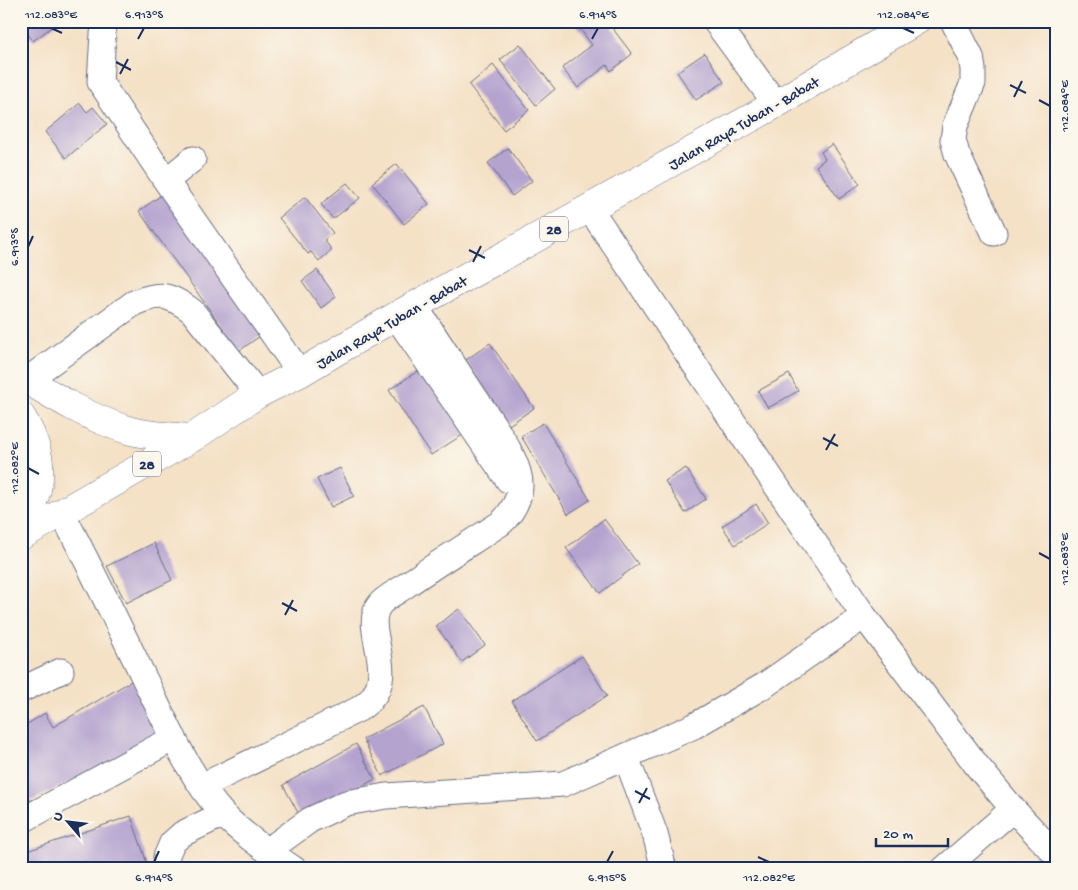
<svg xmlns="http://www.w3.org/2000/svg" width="1078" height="890" font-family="'Gochi Hand',sans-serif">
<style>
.building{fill:#b4a2cf}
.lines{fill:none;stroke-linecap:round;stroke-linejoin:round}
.minor-casing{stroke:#676d82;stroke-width:27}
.highway-casing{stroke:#676d82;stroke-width:29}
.minor{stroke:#fff;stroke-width:25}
.highway{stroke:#fff;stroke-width:28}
.ticks{fill:none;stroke:#1b2f5e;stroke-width:2}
.labels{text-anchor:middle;stroke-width:5;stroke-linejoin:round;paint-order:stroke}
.shield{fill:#fbf7ec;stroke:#5e6b89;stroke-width:1}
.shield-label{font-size:15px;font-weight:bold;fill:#1b2f5e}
.street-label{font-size:16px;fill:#1b2f5e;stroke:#fbf7ec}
.neatline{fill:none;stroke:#1b2f5e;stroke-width:2}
.ticks-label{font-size:12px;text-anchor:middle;fill:#1b2f5e}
</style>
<rect width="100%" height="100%" fill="#fbf7ec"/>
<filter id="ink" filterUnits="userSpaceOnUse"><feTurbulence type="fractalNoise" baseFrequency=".02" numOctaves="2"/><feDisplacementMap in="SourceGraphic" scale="10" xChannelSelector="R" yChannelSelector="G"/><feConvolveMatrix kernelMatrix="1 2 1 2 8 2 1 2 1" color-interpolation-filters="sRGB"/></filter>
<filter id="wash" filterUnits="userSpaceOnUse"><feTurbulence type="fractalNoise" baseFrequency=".0096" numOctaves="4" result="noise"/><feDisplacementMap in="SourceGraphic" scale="20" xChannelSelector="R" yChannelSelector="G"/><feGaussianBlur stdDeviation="1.12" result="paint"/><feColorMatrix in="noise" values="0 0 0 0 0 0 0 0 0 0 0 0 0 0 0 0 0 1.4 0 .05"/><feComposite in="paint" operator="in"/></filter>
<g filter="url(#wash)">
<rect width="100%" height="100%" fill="#f4e1c6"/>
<g id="blocks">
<path class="building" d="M21,21h39l-27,20 -12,-16z
M574,21h33l25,33 -21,17 -4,-6 -29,23 -16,-20 30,-23z
M520,44l35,45 -19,16 -36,-45z
M705,53l19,29 -28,18 -19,-28z
M493,65l36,45 -25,20 -35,-45z
M80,103l7,9 6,-5 14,17 -41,34 -21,-26z
M832,144l28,40 -21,15 -23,-33 9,-7 -4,-7z
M508,148l24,33 -20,15 -24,-33z
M397,164l32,40 -25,20 -32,-41z
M347,183l13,15 -27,21 -12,-15z
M167,191l100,140 -28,20 -100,-140z
M305,197l28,36 -9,7 8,10 -13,11 -8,-9 -3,2 -29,-36z
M317,270l19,27 -15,11 -19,-27z
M490,343l44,65 -25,17 -43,-65z
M424,367l43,65 -36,23 -42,-65z
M789,374l9,17 -30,17 -10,-17z
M543,423l47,77 -22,14 -47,-78z
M340,468l14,28 -23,11 -14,-28z
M686,468l20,31 -21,14 -20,-32z
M756,504l12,19 -33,22 -13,-19z
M604,519l34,45 -38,29 -34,-45z
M154,543l18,37 -46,23 -19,-37z
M459,609l26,36 -23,17 -26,-36z
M582,656l25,40 -70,45 -25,-40z
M133,680l28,58 -128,62 -12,1v-73l24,-15 8,14z
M424,707l19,37 -61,32 -19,-37z
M356,744l19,35 -73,41 -19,-35z
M131,816l18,53h-123l-5,-16z"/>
</g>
</g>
<g filter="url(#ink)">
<use href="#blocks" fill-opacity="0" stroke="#676d82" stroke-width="1"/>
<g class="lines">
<defs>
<path id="minor" d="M715,21l61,83
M953,21l18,36 2,12v14l-18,43 -2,14 4,14 37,79
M103,34l-3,48 66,99 134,192
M166,181l27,-22
M590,209l274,407 114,151 35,42 44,47
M396,316l112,164
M27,380l107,-77c26,-11 35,-9 58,8l66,83
M62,513c30,57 58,115 86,173 21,43 42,91 74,127 18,20 50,41 72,56
M21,690l40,-19
M626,757l29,77 9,35
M202,786l157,-77c4,-3 9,-6 12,-10 26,-29 -10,-73 9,-95 6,-7 17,-12 25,-18 31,-22 64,-42 96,-63 10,-9 20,-25 19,-40 -1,-25 -32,-66 -46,-87 -20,-30 -39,-60 -59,-90
M21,821l153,-83
M267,851l43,-31 36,-17 40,-7 177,-12 131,-58 71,-41 99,-69
M169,869l-3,-12 6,-14 10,-9 41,-20
M944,869l69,-60"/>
<path id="highway" d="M21,376c35,22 70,43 110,55 20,5 41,5 61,7
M21,416c23,37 26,70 0,107
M21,536l171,-98 66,-44 42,-21 96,-57 380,-212 140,-83"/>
</defs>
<use href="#minor" class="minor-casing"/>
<use href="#highway" class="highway-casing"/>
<use href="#minor" class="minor"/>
<use href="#highway" class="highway"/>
</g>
</g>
<path class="ticks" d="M51,28l11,5M903,28l11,5M138,39l6,-11M592,39l6,-11M116,62l15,8M120,74l8,-15M1010,85l16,8M1014,97l8,-16M1039,100l11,6M28,247l5,-11M469,250l16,8M473,262l8,-16M823,438l15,8M826,450l9,-16M28,468l11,6M1039,553l11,6M282,603l15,8M285,615l8,-15M635,791l15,8M639,803l8,-15M758,857l11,5M154,862l5,-11M607,862l6,-11"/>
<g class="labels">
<g class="shield">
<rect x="540" y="216.5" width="28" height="25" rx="4"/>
<rect x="133" y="451.5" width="28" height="25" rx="4"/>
</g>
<g class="shield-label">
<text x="554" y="234">28</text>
<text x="147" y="469">28</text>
</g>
<g class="street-label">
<text transform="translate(743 122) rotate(-30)" y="6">Jalan Raya Tuban - Babat</text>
<text transform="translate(391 321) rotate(-30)" y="6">Jalan Raya Tuban - Babat</text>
</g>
</g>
<rect width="1078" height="890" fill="none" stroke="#fbf7ec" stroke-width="55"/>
<g transform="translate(68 822) rotate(298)" stroke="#fbf7ec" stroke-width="4" paint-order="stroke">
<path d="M0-4L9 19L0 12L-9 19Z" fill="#1b2f5e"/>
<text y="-8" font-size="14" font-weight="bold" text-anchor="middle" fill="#1b2f5e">U</text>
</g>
<path d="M876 838v8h72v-8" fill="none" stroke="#1b2f5e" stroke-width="2.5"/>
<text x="883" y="838" font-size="15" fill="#1b2f5e" stroke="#fbf7ec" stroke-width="4" paint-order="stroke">20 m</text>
<rect x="28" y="28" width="1022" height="834" class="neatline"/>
<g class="ticks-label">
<text x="51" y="18">112.083°E</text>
<text x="144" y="18">6.913°S</text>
<text x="598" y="18">6.914°S</text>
<text x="903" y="18">112.084°E</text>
<text transform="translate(1064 106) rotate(-90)" y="4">112.084°E</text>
<text transform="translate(14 247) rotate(-90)" y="4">6.913°S</text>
<text transform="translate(14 468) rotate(-90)" y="4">112.082°E</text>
<text transform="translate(1064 559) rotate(-90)" y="4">112.083°E</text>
<text x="154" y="881">6.914°S</text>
<text x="607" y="881">6.915°S</text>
<text x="769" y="881">112.082°E</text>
</g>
</svg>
